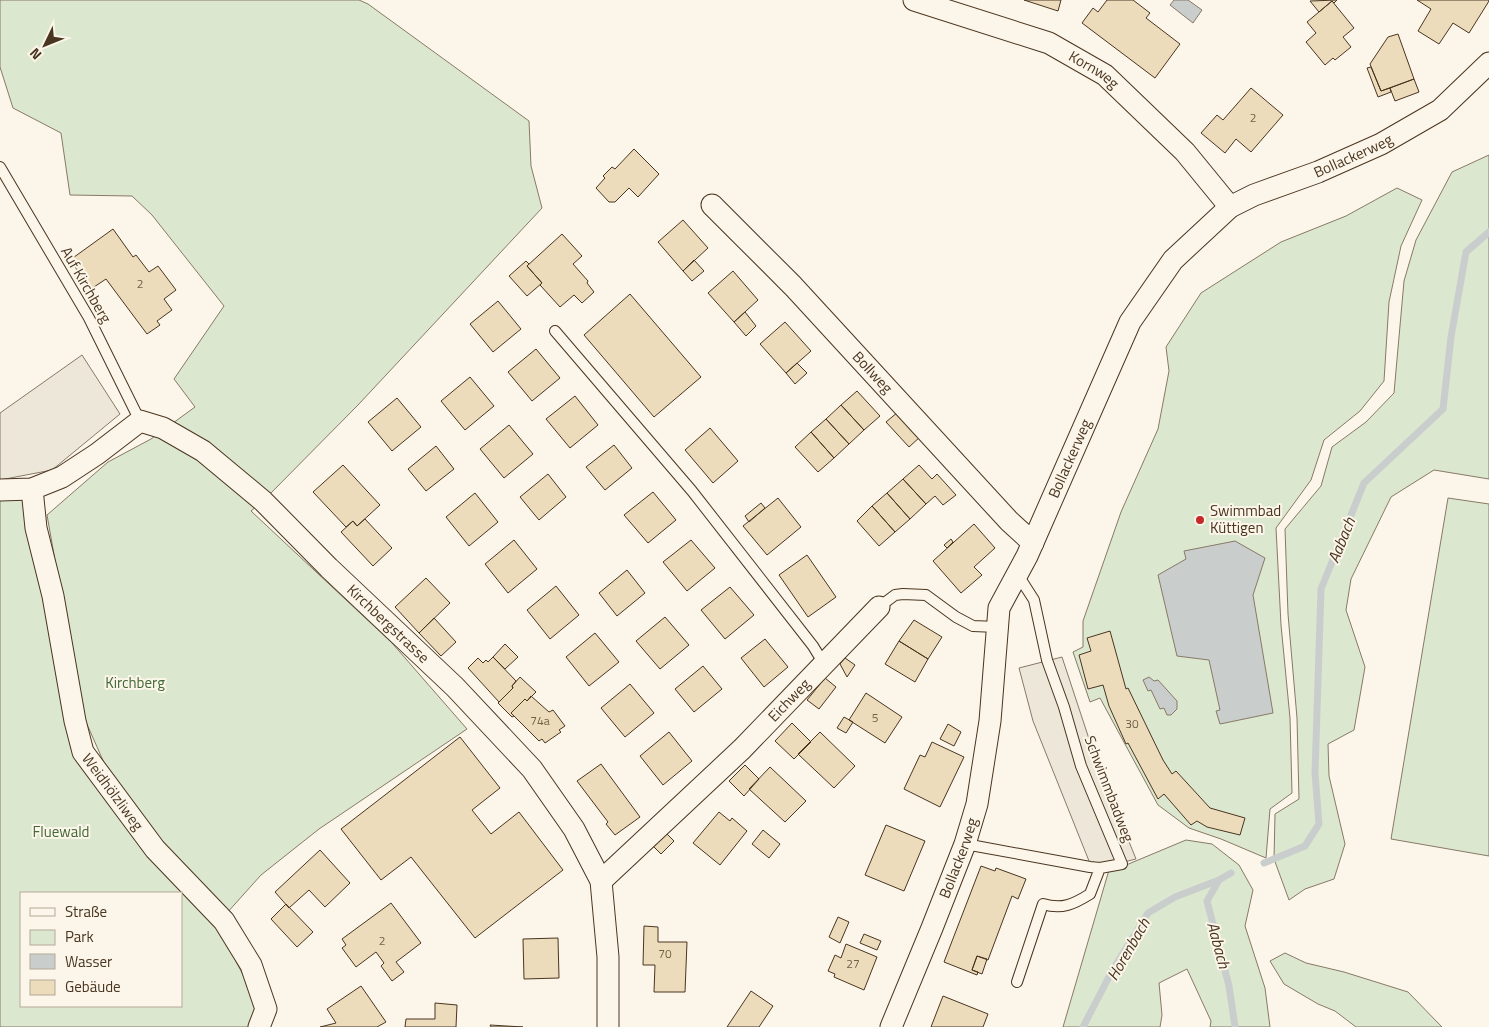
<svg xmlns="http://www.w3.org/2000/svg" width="1489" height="1027" font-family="'Titillium Web',sans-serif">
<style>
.green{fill:#dce7d0;stroke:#887966;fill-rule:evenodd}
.parking{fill:#ede7d9;stroke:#887966}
.water{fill:#c9cecd;stroke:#887966}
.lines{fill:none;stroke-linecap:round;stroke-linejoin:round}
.stream{stroke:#c9cecd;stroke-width:7}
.building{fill:#ecdcbc;stroke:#4a3520}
.lane-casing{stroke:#4a3520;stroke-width:12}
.street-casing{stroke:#4a3520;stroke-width:23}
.lane{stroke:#fbf6e9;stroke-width:10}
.street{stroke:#fbf6e9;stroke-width:21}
.poi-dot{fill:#c62828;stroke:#fbf6e9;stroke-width:2}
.labels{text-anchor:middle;stroke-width:4;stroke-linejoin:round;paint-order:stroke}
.number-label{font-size:12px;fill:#725f47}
.street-label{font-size:15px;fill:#4a3520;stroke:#fbf6e9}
.poi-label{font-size:15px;fill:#4a3520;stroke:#fbf6e9;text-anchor:start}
.park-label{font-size:15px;fill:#436837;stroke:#fbf6e9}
.water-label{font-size:16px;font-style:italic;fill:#4a3520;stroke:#fbf6e9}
</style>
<rect width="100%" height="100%" fill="#fbf6e9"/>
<path class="green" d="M0,0h359l9,4 161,117 2,45 11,42 -184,197 -95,96 -12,10 141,132 75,86 -148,100 -58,46 -35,39 -77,-73 -36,-58 -31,-70 -35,-198 61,-53 43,-23 44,-32 -21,-28 50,-73 -72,-91 -20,-19 -62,-1 -9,-62 -48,-25 -13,-41z
M1489,155v324l-55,-9 -43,27 -40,82 -5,31 19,57 -11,63 -26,14 1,32 16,68 -11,35 -29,10 -16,11 -15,-41 1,-45 24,-15 -2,-81 -9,-104 -3,-85 36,-43 11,-39 34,-25 28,-29 10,-112 12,-41 36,-68z
M1397,188l25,12 -21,46 -12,56 -5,79 -24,30 -36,29 -13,40 -35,48 5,97 9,93 2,75 -22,16 -4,49 -45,-19 -32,-11 -31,-23 -58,-107 -10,4 -17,-50 10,-5v-26l38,-109 37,-83 11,-58 -3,-24 35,-54 80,-51 65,-26z
M0,491l28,8 49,258 143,174 40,76 -8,20h-252zM21,893h160v113h-160z
M1448,498l41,6v352l-98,-17z
M1186,840l26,4 27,21 14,25 -8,36 20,62 5,39h-60l1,-6 -24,-52 -28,14 3,32 -2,12h-97l46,-157 10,-2z
M1285,953l21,10 38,9 64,20 34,35h-86l-21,-16 -17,-7 -34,-20 -14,-23z"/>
<path class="parking" d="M82,355l38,59 -68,56 -52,10v-67z
M1062,657l34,103 40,99 -36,9 -9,-2 -58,-145 -14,-53z"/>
<path class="water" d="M1174,0h14l14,10 -9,13 -23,-18z
M1235,541l30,17 -12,37 20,118 -53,11 -4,-13 4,-1 -11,-50 -32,-4 -19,-81 28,-16 -2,-8z
M1149,677l5,4 4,-1 19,21v8l-6,6h-4l-3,-7 -4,1 -9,-19 -3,1 -5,-11z"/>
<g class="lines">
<path class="stream" d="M1264,863l41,-17 14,-22 -4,-51 6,-184 43,-106 79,-74 8,-72 15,-85 23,-20
M1231,873l-12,7 -12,21 22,85 6,41
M1083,1027l29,-56 36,-58 27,-16 44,-17"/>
</g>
<path class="building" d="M1024,0h37l-3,11z
M1107,0h26l17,13 -4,5 34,26 -25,34 -73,-55 11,-15 5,4z
M1337,0l-3,3 -2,-2 -13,11 -9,-11z
M1417,0h72v1l-20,32 -16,-10 -14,21 -21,-13 13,-22z
M1332,1l22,27 -11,9 8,10 -16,13 -2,-2 -8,7 -19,-23 10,-9 -9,-11z
M1398,34l16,45 -33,12 -11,-27 18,-27z
M1371,67l10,24 9,-3 1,4 -13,5 -11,-29z
M1414,79l5,13 -24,9 -5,-13z
M1251,88l32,27 -32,37 -15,-13 -11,14 -24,-20 16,-18 6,5z
M634,149l25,25 -21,23 -9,-9 -14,14h-6l-13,-14 9,-10 -2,-2 9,-9 3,2z
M683,220l25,28 -25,23 -25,-29z
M113,229l20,28 3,-2 13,17 9,-6 18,24 -12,9 8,11 -15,11 3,4 -13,9 -41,-55 -15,10 -21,-29z
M562,234l20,22 -9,8 15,17 -1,2 7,9 -12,11 -8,-8 -14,12 -20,-22 2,-2 -15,-17z
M694,260l10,11 -12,10 -9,-10z
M526,261l3,3 -2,2 15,17 -15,13 -18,-20z
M733,271l25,29 -24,22 -26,-29z
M630,294l71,83 -47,40 -70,-82z
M498,301l23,28 -28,23 -23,-28z
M745,312l11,14 -10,10 -12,-14z
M785,322l26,29 -25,22 -26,-29z
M536,349l24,29 -28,23 -24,-29z
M797,363l10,10 -12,11 -9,-11z
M470,377l24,29 -29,24 -24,-29z
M857,391l23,25 -16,14 -23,-25z
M575,396l23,29 -28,23 -24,-29z
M397,398l24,29 -29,24 -24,-29z
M841,405l23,25 -15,14 -23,-25z
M898,412l22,25 -11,10 -23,-25z
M826,419l23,25 -15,14 -23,-26z
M509,425l24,29 -29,24 -24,-29z
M710,428l28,33 -25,22 -28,-33z
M811,432l23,26 -16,14 -23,-25z
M614,445l18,23 -27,22 -19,-23z
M436,446l18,23 -28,22 -18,-22z
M343,465l37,40 -23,21 -4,-5 -7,6 -33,-35z
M919,465l13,14 5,-5 19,21 -13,10 -8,-9 -9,8 -23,-25z
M548,474l18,23 -27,23 -19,-23z
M903,479l23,25 -16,15 -23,-26z
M653,492l23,28 -28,23 -24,-28z
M475,493l23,29 -29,24 -23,-29z
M887,493l23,26 -15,13 -23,-26z
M778,498l23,29 -34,28 -24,-29z
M761,503l4,5 -16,14 -4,-6z
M872,506l23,26 -16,14 -22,-25z
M365,519l27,29 -19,18 -32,-34 12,-11 4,5z
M974,524l21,24 -21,19 8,8 -21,18 -28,-32z
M951,539l2,3 -6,6 -3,-3z
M514,540l23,29 -29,24 -23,-29z
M691,540l24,28 -28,23 -24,-29z
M807,555l29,42 -28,20 -29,-42z
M627,570l18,23 -28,23 -18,-23z
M426,578l24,25 -31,30 -24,-26z
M556,586l23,29 -29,24 -23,-29z
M730,587l24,28 -29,24 -24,-29z
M665,617l24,28 -29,24 -24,-28z
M434,618l22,24 -15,14 -22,-23z
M914,620l28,17 -14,22 -29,-18z
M1110,631l16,58 2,-1 35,72 9,14 4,-3 34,37 35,10 -5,17 -33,-8 -10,-6 -6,4 -27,-31 -6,5 -30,-56 -2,1 -17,-38 -6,-21 -15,4 -9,-34 12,-4 -4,-13z
M595,633l24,29 -30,24 -23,-29z
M765,639l23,28 -24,20 -23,-29z
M899,641l29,18 -13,23 -30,-18z
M505,644l13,13 -13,12 -12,-12z
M493,657l23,24 -4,5 1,2 -14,14 -31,-34 10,-10 5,5 3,-3 2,2z
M845,658l10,7 -8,12 -7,-13z
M703,666l19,23 -28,23 -19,-23z
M520,677l16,15 -9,9 -2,-2 -14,14 3,3 -2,1 -14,-14 15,-15 -1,-2z
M825,678l11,9 -17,22 -12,-9z
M630,684l24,29 -29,24 -24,-29z
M866,693l36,24 -17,26 -36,-23z
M531,696l18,16 4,-2 12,16 -6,4 2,2 -16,11 -3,-4 -3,2 -28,-28 14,-14 2,2z
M844,717l9,5 -7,11 -9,-5z
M792,723l19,19 -17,17 -19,-18z
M948,724l13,8 -7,14 -14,-7z
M669,732l23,29 -29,24 -23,-29z
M820,732l35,34 -21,22 -36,-34z
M460,737l40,51 -28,22 19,24 28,-22 44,58 -88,68 -64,-81 -30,23 -40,-51z
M932,742l32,15 -24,50 -36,-18 16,-34 5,2z
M601,764l39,53 -25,18 -9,-11 2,-2 -31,-41z
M745,765l14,14 -15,17 -15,-15z
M770,767l36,34 -21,21 -36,-33z
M719,812l11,9 2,-3 15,13 -27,34 -27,-22z
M886,825l39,16 -21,50 -39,-16z
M763,830l17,14 -11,14 -17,-14z
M666,833l8,8 -13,13 -8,-8z
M320,850l30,33 -25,24 -16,-17 -20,18 -14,-16z
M981,866l14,5 1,-3 30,11 -8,20 -6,-3 -24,64 -11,-4 -5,14 6,2 -1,3 -33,-13z
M391,903l30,40 -25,19 8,10 -12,9 -11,-15 3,-3 -8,-11 -20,15 -14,-19 4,-3 -4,-6z
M286,904l27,28 -16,15 -26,-28z
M838,917l11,5 -9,21 -11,-6z
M644,926l14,1v15h29l-2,50h-31l1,-27h-12z
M864,934l17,7 -4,9 -17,-7z
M558,938l1,40 -35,1 -1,-40z
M846,944l31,13 -13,33 -30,-13 1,-3 -7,-3 7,-16 6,3z
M977,956l10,3 -5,15 -10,-4z
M361,986l25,36 -9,5h-57l16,-4 -9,-14z
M751,991l22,15 -14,21h-32z
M943,996l45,18 -5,13h-52z
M435,1003l22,2 -1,22h-51l1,-8h29z
M490,1025l33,2h-32z"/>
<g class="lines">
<defs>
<path id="lane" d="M0,167l89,151 51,103
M555,331l137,160 121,155 11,18
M879,607l16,-12 8,-1 23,1 30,22 17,9 24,1
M965,844l125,23 10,1 22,-4 -41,-98 -17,-59 -17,-47 -13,-60 -16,-25
M1017,982l26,-78c19,6 31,0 47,-10l10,-26"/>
<g id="street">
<path id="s1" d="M914,0l135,43 56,32 80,77 45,55"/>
<path id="s2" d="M712,205l81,81 216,235 24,22"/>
<path id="s3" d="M32,489l4,39 17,68 22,125 8,31 72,97 69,72 27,44 15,44 -7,18"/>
<path id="s4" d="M0,490l32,-1 30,-12 35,-23 43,-33 23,7 40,23 60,50 66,67 126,119 77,82 42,60 27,52 7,76v70"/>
<path id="s5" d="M601,881l141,-132 137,-142"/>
<path id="s6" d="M891,1027l41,-99 33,-84 12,-40 13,-83 9,-113 28,-52 103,-234 43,-62 57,-53 24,-12 64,-23 63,-28 59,-34 49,-47"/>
</g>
</defs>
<use href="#lane" class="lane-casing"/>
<use href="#street" class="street-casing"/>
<use href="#lane" class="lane"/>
<use href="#street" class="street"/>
</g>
<circle class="poi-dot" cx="1200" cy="520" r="5"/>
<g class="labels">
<g class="number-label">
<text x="1253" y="122">2</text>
<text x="140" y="288">2</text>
<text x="875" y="722">5</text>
<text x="540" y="725">74a</text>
<text x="1132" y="728">30</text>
<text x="382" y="945">2</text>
<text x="665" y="958">70</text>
<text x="853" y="968">27</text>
</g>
<g class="street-label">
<text dy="5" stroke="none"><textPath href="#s1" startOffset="194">Kornweg</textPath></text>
<text dy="5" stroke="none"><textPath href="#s6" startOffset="1038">Bollackerweg</textPath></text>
<text transform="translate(86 285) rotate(60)" y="5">Auf Kirchberg</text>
<text dy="5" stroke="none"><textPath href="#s2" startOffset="232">Bollweg</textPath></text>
<text dy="5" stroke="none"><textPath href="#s6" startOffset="602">Bollackerweg</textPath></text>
<text dy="5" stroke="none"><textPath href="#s4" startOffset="484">Kirchbergstrasse</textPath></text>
<text dy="5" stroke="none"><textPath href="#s5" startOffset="261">Eichweg</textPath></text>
<text transform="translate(1109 789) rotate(69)" y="5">Schwimmbadweg</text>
<text dy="5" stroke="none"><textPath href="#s3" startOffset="318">Weidhölzliweg</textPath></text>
<text dy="5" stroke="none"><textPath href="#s6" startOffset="182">Bollackerweg</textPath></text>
</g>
<g class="poi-label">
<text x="1210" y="516">Swimmbad<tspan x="1210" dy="17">Küttigen</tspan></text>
</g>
<g class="park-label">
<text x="135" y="688">Kirchberg</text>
<text x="61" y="837">Fluewald</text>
</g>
<g class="water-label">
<text transform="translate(1341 540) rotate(-68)" y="6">Aabach</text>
<text transform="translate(1219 945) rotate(75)" y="6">Aabach</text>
<text transform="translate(1128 949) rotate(-60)" y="6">Horenbach</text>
</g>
</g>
<rect x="20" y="892" width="162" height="115" fill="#fbf6e9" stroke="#b4a999"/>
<rect x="30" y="908" width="25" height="8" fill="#fbf6e9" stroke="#b4a999"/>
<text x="65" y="917" font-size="15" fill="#4a3520">Straße</text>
<rect x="30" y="930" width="25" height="15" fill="#dce7d0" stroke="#b4a999"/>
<text x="65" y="942" font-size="15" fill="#4a3520">Park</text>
<rect x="30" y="954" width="25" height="15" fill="#c9cecd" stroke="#b4a999"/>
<text x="65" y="967" font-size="15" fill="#4a3520">Wasser</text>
<rect x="30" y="980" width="25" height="15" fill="#ecdcbc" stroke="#b4a999"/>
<text x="65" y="992" font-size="15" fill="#4a3520">Gebäude</text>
<g transform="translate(45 45) rotate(227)" stroke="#fbf6e9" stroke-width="4" paint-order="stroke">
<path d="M0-4L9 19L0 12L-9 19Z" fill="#4a3520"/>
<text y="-8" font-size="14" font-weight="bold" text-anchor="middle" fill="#4a3520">N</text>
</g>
</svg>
